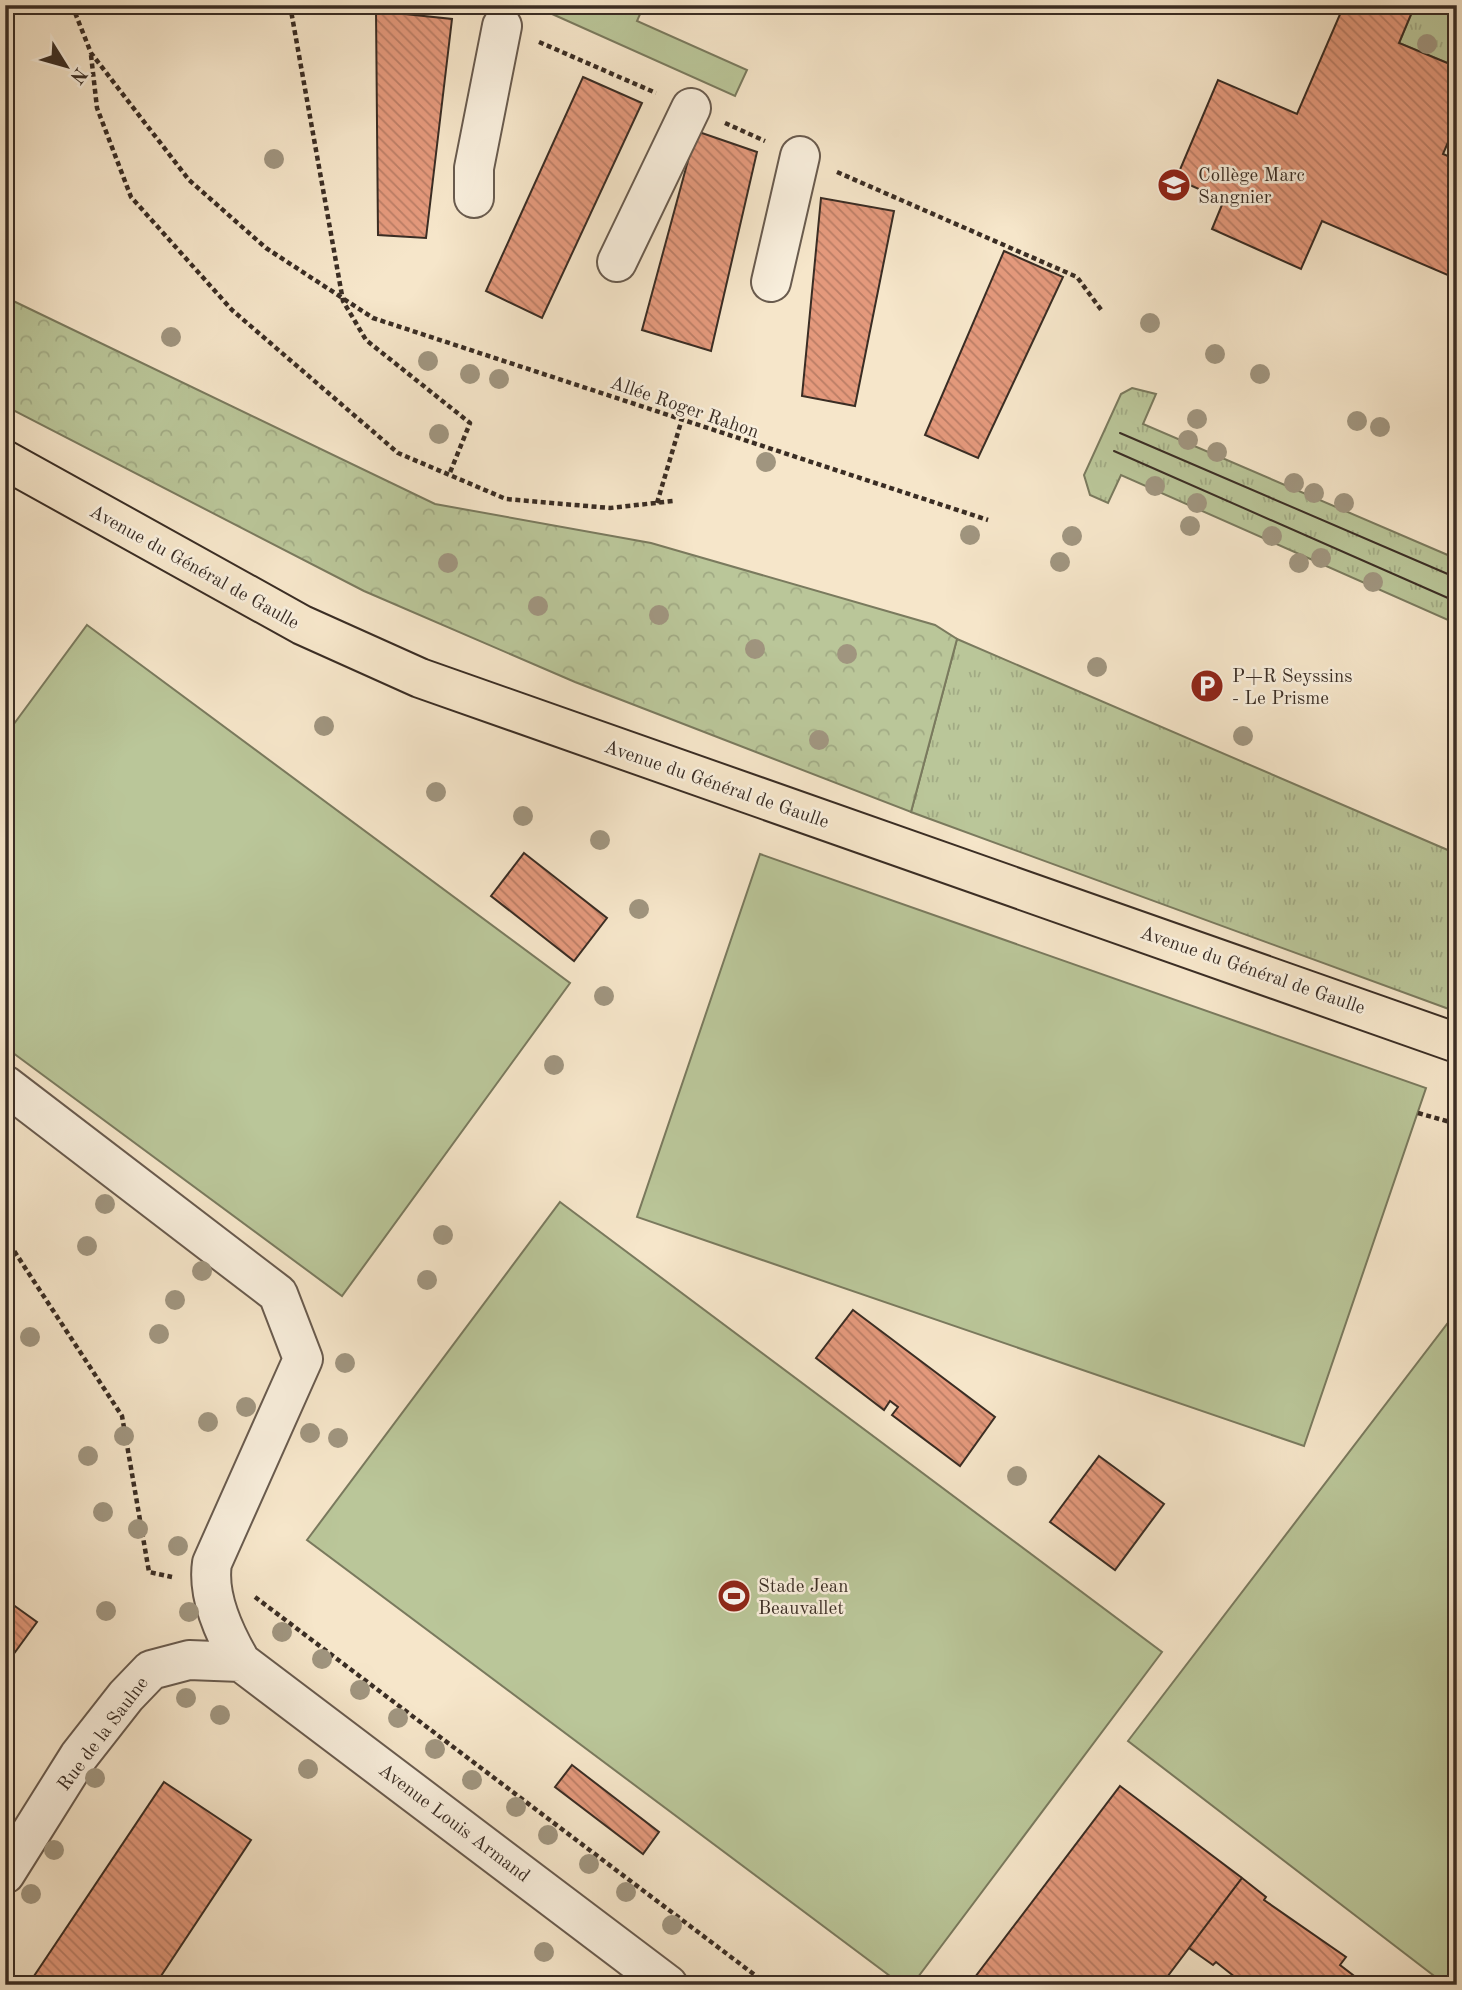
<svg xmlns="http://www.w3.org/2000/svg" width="1462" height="1990" font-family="'Old Standard TT',serif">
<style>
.grass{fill:url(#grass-tufts);stroke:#7a7a5e;stroke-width:2}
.forest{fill:url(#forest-crowns);stroke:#7a7a5e;stroke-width:2}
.garden{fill:#bac699;stroke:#7a7a5e;stroke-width:2}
.building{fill:url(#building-back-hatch);stroke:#3a2d24;stroke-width:2}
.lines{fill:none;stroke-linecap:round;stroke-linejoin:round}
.minor-casing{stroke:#695b4e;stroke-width:42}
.major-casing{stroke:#3a2d24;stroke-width:42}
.path{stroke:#3a2d24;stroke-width:4.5;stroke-dasharray:5 3.5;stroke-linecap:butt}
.minor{stroke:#f9efdd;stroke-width:38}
.major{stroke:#f6e6ca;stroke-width:38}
.tram{stroke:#3a2d24;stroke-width:2}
.tree{fill:#a0957f}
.labels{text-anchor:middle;stroke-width:5;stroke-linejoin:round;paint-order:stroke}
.poi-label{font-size:19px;fill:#3a2d24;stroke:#f9efdd;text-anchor:start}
.street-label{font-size:19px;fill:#3a2d24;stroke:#f9efdd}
</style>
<defs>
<pattern id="grass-tufts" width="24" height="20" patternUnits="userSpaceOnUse" patternTransform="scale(1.75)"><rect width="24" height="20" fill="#bac699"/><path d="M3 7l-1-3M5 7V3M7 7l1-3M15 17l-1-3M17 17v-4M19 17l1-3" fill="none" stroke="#a1aa84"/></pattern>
<pattern id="forest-crowns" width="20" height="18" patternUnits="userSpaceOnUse" patternTransform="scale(1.75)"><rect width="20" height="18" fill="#bac699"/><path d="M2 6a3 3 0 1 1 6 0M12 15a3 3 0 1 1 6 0" fill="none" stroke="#a1aa84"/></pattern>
<pattern id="building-back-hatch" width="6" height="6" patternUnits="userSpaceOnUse" patternTransform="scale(1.75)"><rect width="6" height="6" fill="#e4997c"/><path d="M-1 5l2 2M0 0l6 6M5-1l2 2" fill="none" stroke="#ba7d65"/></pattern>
</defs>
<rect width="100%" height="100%" fill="#f6e6ca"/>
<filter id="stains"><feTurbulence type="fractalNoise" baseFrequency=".00286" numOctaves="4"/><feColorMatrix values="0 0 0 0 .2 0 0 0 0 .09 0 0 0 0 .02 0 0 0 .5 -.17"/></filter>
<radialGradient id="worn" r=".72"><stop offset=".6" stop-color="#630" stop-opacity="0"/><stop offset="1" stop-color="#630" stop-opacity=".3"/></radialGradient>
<path class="grass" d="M1415,5h42v62l-58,-24z
M1132,388l24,6 -13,30 314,135v65l-336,-149 -13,28 -18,-8 -6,-20 37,-81z
M957,639l500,215v158l-546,-200z"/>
<path class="forest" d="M5,297l430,207 216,39 284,82 22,14 -46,173 -336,-130 -211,-91 -359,-185z"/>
<path class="garden" d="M532,5h112l-7,16 110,49 -12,26z
M87,625l483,358 -228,313 -337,-249v-311z
M760,854l666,234 -122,358 -667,-229z
M560,1202l602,450 -250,333h-10l-595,-445z
M1457,1311v674h-11l-318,-244z"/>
<path class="building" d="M1344,5h71l-16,38 58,24v54l-14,33 14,6v119l-135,-58 -21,48 -89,-40 12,-29 -48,-21 42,-99 79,34z
M376,11l76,8 -26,219 -48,-3z
M583,77l59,26 -100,215 -56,-27z
M696,131l61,21 -46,199 -69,-21z
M821,198l73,13 -39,195 -53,-10z
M1004,251l59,26 -85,181 -53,-23z
M524,853l83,65 -33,43 -83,-65z
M853,1310l142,107 -35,49 -68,-51 6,-8 -8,-6 -6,9 -68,-52z
M1099,1456l65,48 -49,66 -65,-48z
M5,1599l32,23 -32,44z
M572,1765l87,67 -16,22 -88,-67z
M164,1782l87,58 -96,145h-127z
M1120,1786l122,92 -81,107h-192z
M1242,1878l24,19 -2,3 82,57 -6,8 26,20h-121l-29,-23 -3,3 -24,-17z"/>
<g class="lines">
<defs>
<path id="minor" d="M474,198v-30l28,-142
M617,262l74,-154
M771,282l29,-126
M5,1085l273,209 25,65 -91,204c-5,33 12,70 29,99l427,323
M5,1874l74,-118 47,-60 25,-26 38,-10 52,2"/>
<path id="major" d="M5,460l297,165 118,53 1037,365"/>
</defs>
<use href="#minor" class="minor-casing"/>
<use href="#major" class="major-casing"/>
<path class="path" d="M72,5l19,48 98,127 77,68 107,70 615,202
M290,5l53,296 23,39 104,83 -21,52
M454,5l12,5
M539,42l117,51
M91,55l6,53 34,89 101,113 166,143 108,46 104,9 63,-7
M725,123l40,18
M837,172l240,105 25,34
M657,503l25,-84
M1418,1113l39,11
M5,1237l117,179 27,156 23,5
M255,1597l513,388"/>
<use href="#minor" class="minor"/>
<use href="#major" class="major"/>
<path class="tram" d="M1120,433l337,145
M1114,451l343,151"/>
</g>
<g class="tree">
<circle cx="1427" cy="44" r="10"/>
<circle cx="274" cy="159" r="10"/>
<circle cx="1150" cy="323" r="10"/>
<circle cx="171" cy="337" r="10"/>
<circle cx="1215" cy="354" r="10"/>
<circle cx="428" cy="361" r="10"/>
<circle cx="470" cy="374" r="10"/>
<circle cx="1260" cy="374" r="10"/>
<circle cx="499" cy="379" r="10"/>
<circle cx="1197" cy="419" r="10"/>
<circle cx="1357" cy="421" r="10"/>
<circle cx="1380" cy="427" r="10"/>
<circle cx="439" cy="434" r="10"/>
<circle cx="1188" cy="440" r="10"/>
<circle cx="1217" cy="452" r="10"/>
<circle cx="766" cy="462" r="10"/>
<circle cx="1294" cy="483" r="10"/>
<circle cx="1155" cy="486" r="10"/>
<circle cx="1314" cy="493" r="10"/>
<circle cx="1197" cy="503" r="10"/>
<circle cx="1344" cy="503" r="10"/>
<circle cx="1190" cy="526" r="10"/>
<circle cx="970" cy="535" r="10"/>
<circle cx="1072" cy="536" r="10"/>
<circle cx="1272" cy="536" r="10"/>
<circle cx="1321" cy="558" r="10"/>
<circle cx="1060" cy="562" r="10"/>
<circle cx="448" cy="563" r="10"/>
<circle cx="1299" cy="563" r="10"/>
<circle cx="1373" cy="582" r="10"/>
<circle cx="538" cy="606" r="10"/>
<circle cx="659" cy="615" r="10"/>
<circle cx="755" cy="649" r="10"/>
<circle cx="847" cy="654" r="10"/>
<circle cx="1097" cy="667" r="10"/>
<circle cx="324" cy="726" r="10"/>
<circle cx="1243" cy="736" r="10"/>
<circle cx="819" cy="740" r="10"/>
<circle cx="436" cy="792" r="10"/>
<circle cx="523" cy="816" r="10"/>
<circle cx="600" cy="840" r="10"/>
<circle cx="639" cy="909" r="10"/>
<circle cx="604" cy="996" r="10"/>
<circle cx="554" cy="1065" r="10"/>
<circle cx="105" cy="1204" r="10"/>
<circle cx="443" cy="1235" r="10"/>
<circle cx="87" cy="1246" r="10"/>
<circle cx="202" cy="1271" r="10"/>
<circle cx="427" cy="1280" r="10"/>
<circle cx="175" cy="1300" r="10"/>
<circle cx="159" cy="1334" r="10"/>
<circle cx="30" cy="1337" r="10"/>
<circle cx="345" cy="1363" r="10"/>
<circle cx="246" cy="1407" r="10"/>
<circle cx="208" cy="1422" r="10"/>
<circle cx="310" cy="1433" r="10"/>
<circle cx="124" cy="1436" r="10"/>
<circle cx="338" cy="1438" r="10"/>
<circle cx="88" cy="1456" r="10"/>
<circle cx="1017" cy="1476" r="10"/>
<circle cx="103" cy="1512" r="10"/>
<circle cx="138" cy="1529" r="10"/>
<circle cx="178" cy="1546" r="10"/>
<circle cx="106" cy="1611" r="10"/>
<circle cx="189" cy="1612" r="10"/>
<circle cx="282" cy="1632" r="10"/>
<circle cx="322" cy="1659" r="10"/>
<circle cx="360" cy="1690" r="10"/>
<circle cx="186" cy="1698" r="10"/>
<circle cx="220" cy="1715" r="10"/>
<circle cx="398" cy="1718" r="10"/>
<circle cx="435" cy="1749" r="10"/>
<circle cx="308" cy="1769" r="10"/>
<circle cx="95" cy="1778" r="10"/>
<circle cx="472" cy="1780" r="10"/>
<circle cx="516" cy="1807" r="10"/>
<circle cx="548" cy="1835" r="10"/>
<circle cx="54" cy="1850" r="10"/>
<circle cx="589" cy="1864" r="10"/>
<circle cx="626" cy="1892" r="10"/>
<circle cx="31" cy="1894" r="10"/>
<circle cx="672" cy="1925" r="10"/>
<circle cx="544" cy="1952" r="10"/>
</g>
<defs>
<symbol id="school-disc" viewBox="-11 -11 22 22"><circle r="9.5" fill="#8f2418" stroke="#f9efdd"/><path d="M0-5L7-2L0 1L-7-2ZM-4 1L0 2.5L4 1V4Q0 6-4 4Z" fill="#fff"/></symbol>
<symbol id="parking-disc" viewBox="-11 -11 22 22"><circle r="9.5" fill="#8f2418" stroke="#f9efdd"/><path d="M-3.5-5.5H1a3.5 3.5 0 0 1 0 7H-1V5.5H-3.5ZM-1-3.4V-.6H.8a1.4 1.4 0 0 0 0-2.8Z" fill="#fff"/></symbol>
<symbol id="stadium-disc" viewBox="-11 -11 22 22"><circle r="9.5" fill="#8f2418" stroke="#f9efdd"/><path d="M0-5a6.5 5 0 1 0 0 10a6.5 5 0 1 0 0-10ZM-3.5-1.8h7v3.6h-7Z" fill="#fff"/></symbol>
</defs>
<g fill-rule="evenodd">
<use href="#school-disc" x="1155" y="166" width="38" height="38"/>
<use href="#parking-disc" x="1188" y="667" width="38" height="38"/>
<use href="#stadium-disc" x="715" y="1577" width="38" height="38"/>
</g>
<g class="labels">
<g class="poi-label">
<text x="1198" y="181">Collège Marc<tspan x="1198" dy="22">Sangnier</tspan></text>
<text x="1232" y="682">P+R Seyssins<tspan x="1232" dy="22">- Le Prisme</tspan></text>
<text x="758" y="1592">Stade Jean<tspan x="758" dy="22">Beauvallet</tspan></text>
</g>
<g class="street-label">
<text transform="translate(685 406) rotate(19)" y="7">Allée Roger Rahon</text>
<text transform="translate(195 566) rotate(29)" y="7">Avenue du Général de Gaulle</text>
<text transform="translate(717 783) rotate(19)" y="7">Avenue du Général de Gaulle</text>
<text transform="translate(1253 969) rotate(19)" y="7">Avenue du Général de Gaulle</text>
<text transform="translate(102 1733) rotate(-53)" y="7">Rue de la Saulne</text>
<text transform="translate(455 1822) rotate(37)" y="7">Avenue Louis Armand</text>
</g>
</g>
<rect width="1462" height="1990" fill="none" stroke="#f6e6ca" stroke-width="28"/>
<rect x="7" y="7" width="1448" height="1976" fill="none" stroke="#3a2d24" stroke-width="3.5"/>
<rect x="14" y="14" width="1434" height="1962" fill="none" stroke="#3a2d24" stroke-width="2"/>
<g transform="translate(66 66) rotate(127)" stroke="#f9efdd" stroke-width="5" paint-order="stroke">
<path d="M0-5L12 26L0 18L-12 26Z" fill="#3a2d24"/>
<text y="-10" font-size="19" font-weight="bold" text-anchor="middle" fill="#3a2d24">N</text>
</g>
<rect width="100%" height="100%" filter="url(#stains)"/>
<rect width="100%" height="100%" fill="url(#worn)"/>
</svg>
